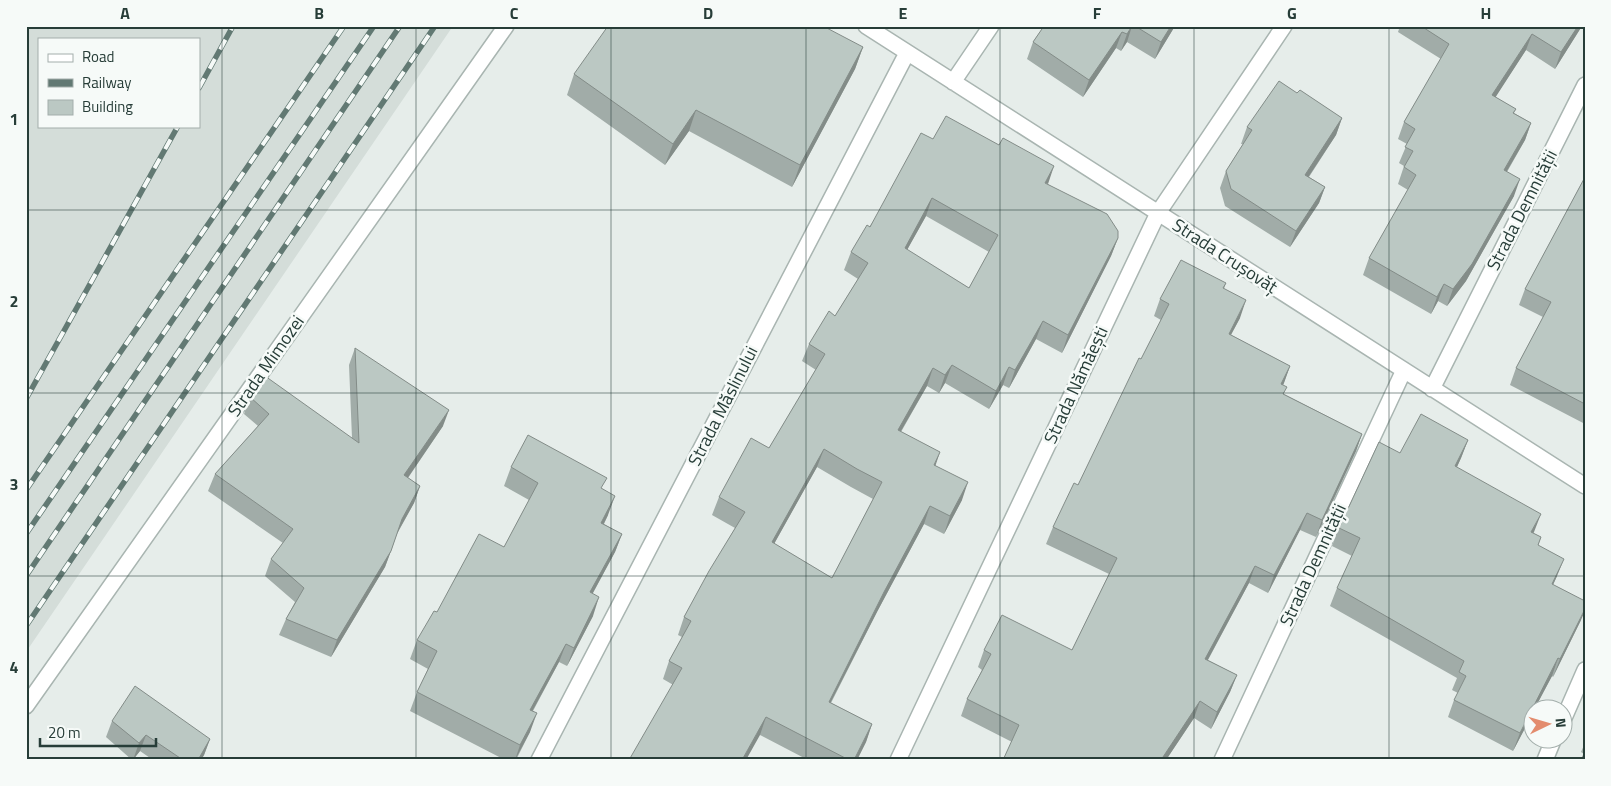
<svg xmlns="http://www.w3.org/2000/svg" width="1611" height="786" font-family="'Titillium Web',sans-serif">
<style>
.built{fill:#d4ddd9;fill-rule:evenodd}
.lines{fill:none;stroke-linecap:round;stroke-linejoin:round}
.street-casing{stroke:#a9b5b1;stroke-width:18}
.street{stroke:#fff;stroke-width:15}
.rail-casing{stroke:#627973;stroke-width:5.5}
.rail{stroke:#f6faf8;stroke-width:4;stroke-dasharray:11;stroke-linecap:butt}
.wall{fill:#a1aca8;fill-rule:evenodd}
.shaded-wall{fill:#838c88}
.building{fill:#bbc8c3;stroke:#838c88;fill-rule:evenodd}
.grid{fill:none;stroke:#273d38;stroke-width:1;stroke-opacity:0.55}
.labels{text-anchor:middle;stroke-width:5;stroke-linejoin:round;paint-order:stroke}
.street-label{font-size:18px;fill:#273d38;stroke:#f6faf8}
.neatline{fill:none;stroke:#273d38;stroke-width:2}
.grid-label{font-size:16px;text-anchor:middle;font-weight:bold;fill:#273d38}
</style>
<rect width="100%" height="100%" fill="#e6edea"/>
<path class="built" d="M26,26h427l-427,626zM39,39h160v87h-160z"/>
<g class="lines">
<defs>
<path id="street" d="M866,26l719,460
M953,82l38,-56
M1432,389l153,-304
M26,706l480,-680
M1564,718l21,-48
M539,760l368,-707
M898,760l260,-547 126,-187
M1222,760l182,-390
M1545,760l9,-22"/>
</defs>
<use href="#street" class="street-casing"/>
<use href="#street" class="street"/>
<defs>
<path id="rail" d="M199,88l34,-62
M26,399l152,-273
M26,490l318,-464
M26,534l348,-508
M26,576l374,-550
M26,626l409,-600"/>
</defs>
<use href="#rail" class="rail-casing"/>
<use href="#rail" class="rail"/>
</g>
<path class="wall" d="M1044,26h131l-20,33 -28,-17 -6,9 -5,-3 -33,49 -56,-38 6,-17z
M1400,26h182l-27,43 -29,-19 -31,47 21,12 -2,4 17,10 -6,17 -18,32 7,24 -48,85 -19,25 -9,-5 -7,13 -68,-39 6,-17 39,-68 -10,-6 6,-18 -5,-3 8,-19 -9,-5 6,-17 37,-63 -43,-27z
M863,47l-8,22 -63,118 -103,-56 -24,34 -98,-70 7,-21z
M1297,93l45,25 -6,17 -27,42 16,10 -6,16 -29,44 -65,-41 -5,-18 6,-17 17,-27h-2l6,-17z
M933,139l115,45 70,54 -7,18 -49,97 -26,-14 -27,49 -6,-3 -14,24 -44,-26 -6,10 -12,-7 -26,46 35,34 26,34 -18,34 -20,-10 -46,86 -47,93 41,21 -6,18 -9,18h-49l-48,-25 -97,-56 6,-18 13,-24 -4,-2 6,-18 51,-89 -23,-13 7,-18 50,-49 47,-78 -14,-9 7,-17 26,-28 23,-37 -14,-9 7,-18zM926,216l63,36 -20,36 -62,-38zM817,467l34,20 22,12 -41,79 -58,-34z
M1585,177v247l-75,-39 6,-17 27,-51 -24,-12 6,-16z
M1226,283l-2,6 16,29 -9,17 59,31 -7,19 1,9 78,40 -6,17 -40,86 -16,-7 -32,63 -19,-10 -41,77 29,15 -7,17 -19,37 -17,-11 -28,42h-163l9,-18 -51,-26 6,-17 15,-29 -4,-3 6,-17h88l37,-76 -63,-30 7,-17 25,-42 83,-165 -7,-4 6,-17z
M355,348l88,78 -35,52 12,8 -6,17 -17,31 -12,33 -54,90 -52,-22 7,-16 9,-17 -30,-26 6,-17 12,-16 -75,-52 7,-17 43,-48 -14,-12 6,-17 102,41 -3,-73z
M1468,440l-7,18 -4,9 76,66 8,4 -3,9 19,30 -4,9 28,35 -28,57 -1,-1 -17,32h-1v3l-21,40 -65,-34 6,-17 4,-7 -6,-3 5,-12 -127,-72 7,-18 15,-32 -20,-10 7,-18 61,-75z
M511,467l92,22 5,26 -4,9 18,10 -7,18 -22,41v23l-26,50 -8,-4 -26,49 -3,21 -14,28h-11l-95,-49 7,-19 11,-23 -18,-10 7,-19 20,-28 67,-65 25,-47 -25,-14z
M112,721l98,18 -6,16 -3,5h-48l-13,-9 -8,9 -26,-23z
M1585,743v17l-1,-6 -3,-2z"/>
<path class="shaded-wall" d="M1132,26l-5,16 -6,9 6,-17z
M1171,26h4l-20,33 6,-17z
M1578,26h4l-27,43 6,-17z
M1122,32l-6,16 -33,49 6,-17z
M1532,34l-6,16 -40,62 6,-17z
M863,47l-8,22 -63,118 8,-22z
M696,110l-7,21 -24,34 8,-21z
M1342,118l-6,17 -37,56 6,-16z
M1531,123l-6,17 -27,46 6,-16z
M1054,166l-6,18 -3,-1z
M1520,179l-6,17 -48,85 -19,25 6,-17z
M1325,187l-6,16 -29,44 6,-16z
M932,198l-6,18 -28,50 7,-18z
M1118,238l-7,18 -49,97 6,-18z
M1444,284l-6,17 -7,13 6,-17z
M1246,300l-6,18 -18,33 7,-17z
M1043,321l-7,18 -27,49 6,-18z
M952,365l-7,18 -6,10 6,-18z
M1290,366l-6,17 -9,18 6,-17z
M1009,367l-6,18 -14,24 7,-18z
M933,368l-6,18 -36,62 7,-18z
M449,410l-6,16 -45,66 6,-17z
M1362,434l-6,17 -40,86 6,-17z
M1468,440l-7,18 -12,26 6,-18z
M824,449l-7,18 -52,93 7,-18z
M940,452l-6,18v-5z
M968,482l-6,18 -18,34 6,-18z
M420,486l-6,17 -18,32 6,-16z
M615,496l-7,19 -13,26 6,-18z
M930,506l-6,18 -46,86 -56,109 7,-17 55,-110z
M1307,513l-7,17 -32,63 6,-18z
M1541,514l-7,18 -9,18 6,-18z
M622,534l-7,18 -32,59 7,-19z
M391,551l-6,16 -54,90 6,-17z
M1564,559l-7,17 -12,26 7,-18z
M1255,566l-6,17 -50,93 6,-17z
M599,597l-6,19 -26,50 7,-18z
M1585,609v2l-4,9 -28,57 7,-18z
M566,644l-7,18 -36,66 7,-18z
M1558,658l-6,18 -17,32h-1v3l-21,40 7,-18z
M1237,675l-7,17 -19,37 6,-17z
M1200,701l-6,17 -28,42h-5z
M537,713l-7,19 -15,28 5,-15z
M766,717l-6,18 -14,25h-4z
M872,724l-6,18 -9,18h-3z
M146,735l-6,16 -7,9 6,-17z
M210,739l-6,16 -3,5h-3z"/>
<path class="building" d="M608,26h215l40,21 -63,118 -104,-55 -23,34 -99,-70z
M1044,26h88l-5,8 -5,-2 -33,48 -56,-38z
M1135,26h36l-10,16z
M1421,26h157l-17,26 -29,-18 -40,61 24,14 -3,4 18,10 -27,47 16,9 -48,85 -19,25 -9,-5 -7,13 -68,-39 47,-83 -12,-8 9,-16 -8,-4 10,-18 -11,-7 45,-78z
M1279,81l18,12 3,-3 42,28 -37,57 20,12 -29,44 -65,-42 -5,-18 26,-41 -5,-3z
M946,116l53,29 4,-7 51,28 -9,17 62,31 11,17v7l-50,97 -25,-14 -28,49 -6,-3 -13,24 -44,-26 -7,10 -12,-7 -35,62 42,22 -6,13 34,17 -18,34 -20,-10 -46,86 -55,110 43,22 -18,36h-5l-83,-43 -24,43h-113l53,-92 -13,-7 22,-40 -7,-4 25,-46 36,-59 -26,-15 32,-59 18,10 56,-94 -16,-10 20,-33 6,5 33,-53 -17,-11 16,-27 3,2 51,-94 12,6zM932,198l66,37 -29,53 -64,-40zM824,449l33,20 25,13 -50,96 -60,-36z
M1585,177v227l-69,-36 35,-66 -26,-13z
M1181,260l45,23 -3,5 23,12 -17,34 61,32 -9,18 6,3 -4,7 79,40 -40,86 -15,-7 -33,62 -19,-9 -50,93 32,16 -20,37 -17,-11 -39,59h-158l16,-35 -52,-26 24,-45 -7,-4 18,-35 70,35 45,-92 -64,-31 21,-44 4,2 61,-127 2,1 28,-55 -9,-5z
M355,348l94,62 -45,65 16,11 -18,33 -11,32 -54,89 -51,-21 18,-31 -33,-29 22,-30 -78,-55 54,-60 -19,-17 15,-21 94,67z
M1421,414l47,26 -13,26 86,48 -10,18 10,5 -3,8 26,14 -12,25 33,17v8l-25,50 -2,-1 -38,75 -66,-33 12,-24 -7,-4 5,-11 -127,-73 23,-50 -21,-10 40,-86 21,11z
M528,435l79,43 -6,10 14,8 -14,27 21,11 -32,58 9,5 -25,51 -8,-4 -36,66 7,3 -17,32 -103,-53 20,-41 -20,-11 17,-29 3,1 42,-78 25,13 34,-64 -27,-16z
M135,686l75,53 -12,21h-15l-37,-25 -7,8 -27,-22z
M1585,752v8h-4z"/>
<path class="grid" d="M222,26v734M416,26v734M611,26v734M806,26v734M1000,26v734M1194,26v734M1389,26v734M26,210h1559M26,393h1559M26,576h1559"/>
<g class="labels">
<g class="street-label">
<text transform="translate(1522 210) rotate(-63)" y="6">Strada Demnității</text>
<text transform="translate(1225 256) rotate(33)" y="6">Strada Crușovăț</text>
<text transform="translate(266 366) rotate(-55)" y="6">Strada Mimozei</text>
<text transform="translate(1076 385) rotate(-65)" y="6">Strada Nămăești</text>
<text transform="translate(723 406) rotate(-63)" y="6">Strada Măslinului</text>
<text transform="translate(1313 565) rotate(-65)" y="6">Strada Demnității</text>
</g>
</g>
<rect width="1611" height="786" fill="none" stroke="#f6faf8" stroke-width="55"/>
<rect x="38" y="38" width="162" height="90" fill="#f6faf8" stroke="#a3aeab"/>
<rect x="48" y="54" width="25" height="8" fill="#ffffff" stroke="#a3aeab"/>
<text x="82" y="62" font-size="15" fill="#273d38">Road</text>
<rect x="48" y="79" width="25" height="8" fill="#627973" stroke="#a3aeab"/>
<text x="82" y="88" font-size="15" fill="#273d38">Railway</text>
<rect x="48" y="100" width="25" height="15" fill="#bbc8c3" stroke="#a3aeab"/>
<text x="82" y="112" font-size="15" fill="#273d38">Building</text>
<g transform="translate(1548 724) rotate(85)"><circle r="24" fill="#f6faf8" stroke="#a3aeab"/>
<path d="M0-4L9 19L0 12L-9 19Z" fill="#e38c6e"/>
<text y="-8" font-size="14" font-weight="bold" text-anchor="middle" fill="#273d38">N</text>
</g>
<path d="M40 738v8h116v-8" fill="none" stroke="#273d38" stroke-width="2.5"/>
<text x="48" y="738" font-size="15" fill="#273d38" stroke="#f6faf8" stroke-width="4" paint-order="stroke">20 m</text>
<rect x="28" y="28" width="1556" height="730" class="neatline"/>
<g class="grid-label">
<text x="125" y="19">A</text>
<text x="319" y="19">B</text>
<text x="514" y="19">C</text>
<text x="708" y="19">D</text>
<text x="903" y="19">E</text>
<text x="1097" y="19">F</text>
<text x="1292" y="19">G</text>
<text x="1486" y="19">H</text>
<text x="14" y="125">1</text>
<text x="14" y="307">2</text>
<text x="14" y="490">3</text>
<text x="14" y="673">4</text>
</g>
</svg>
